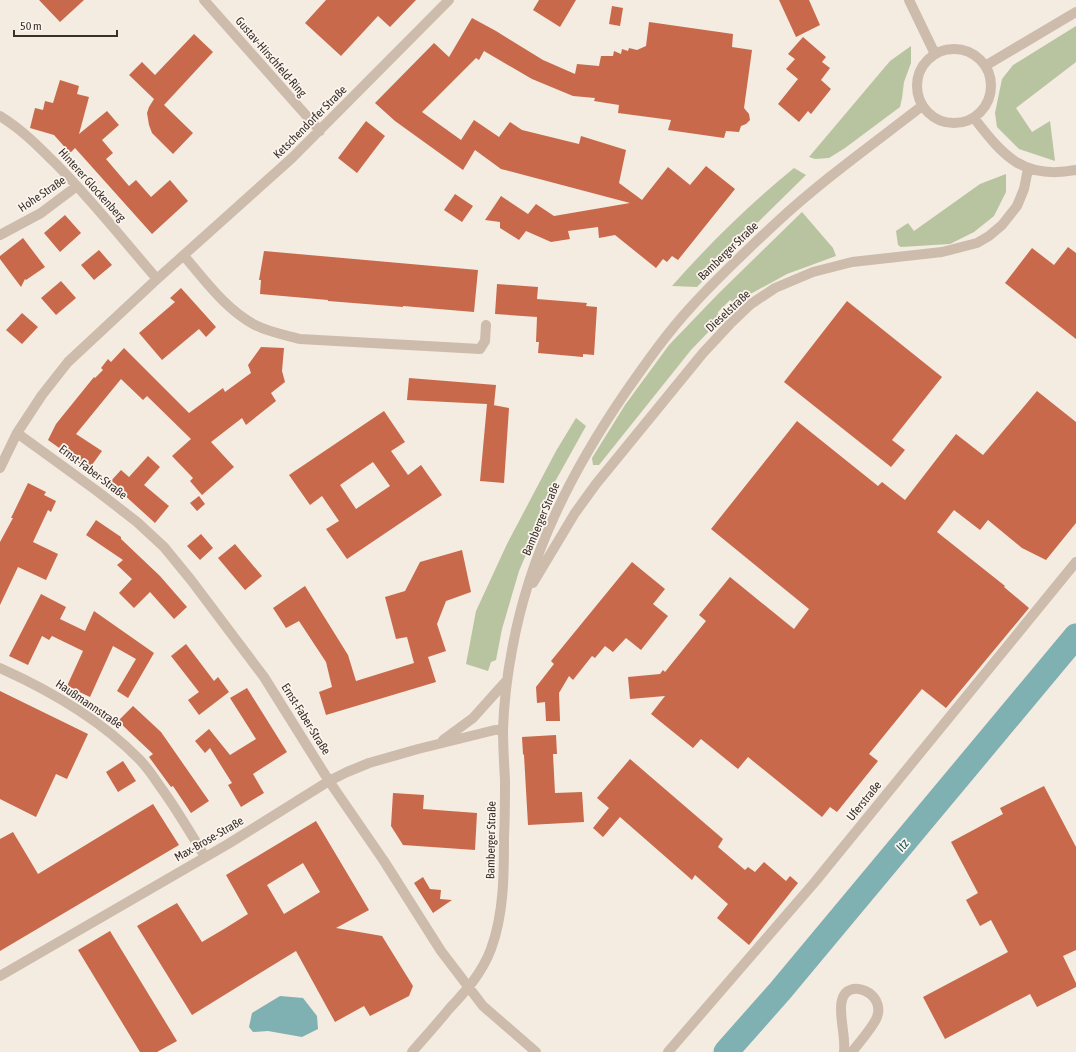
<svg xmlns="http://www.w3.org/2000/svg" width="1076" height="1052" font-family="'Asap Condensed',sans-serif">
<style>
.green{fill:#b8c4a0}
.water{fill:#7fb0b2}
.lines{fill:none;stroke-linecap:round;stroke-linejoin:round}
.river{stroke:#7fb0b2;stroke-width:25}
.building{fill:#c8694b;fill-rule:evenodd}
.minor{stroke:#cdbbac;stroke-width:10}
.labels{text-anchor:middle;stroke-width:3.5;stroke-linejoin:round;paint-order:stroke}
.street-label{font-size:12px;fill:#3b302b;stroke:#fbf5ee}
.water-label{font-size:13px;font-style:italic;fill:#1f5a5e;stroke:#fbf5ee}
</style>
<rect width="100%" height="100%" fill="#f4ebe1"/>
<path class="green" d="M1076,26v36l-60,46 16,24 18,-11 5,40 -36,-12 -22,-22 -2,-14 7,-34 11,-14z
M911,46v17l-7,19 -2,16 -2,9 -55,41 -16,10 -14,1 -6,-2 81,-96z
M794,168l12,7 -58,57 -51,55 -25,-1c38,-43 78,-82 122,-118z
M1006,174v18l-12,24 -20,16 -24,12 -49,3 -3,-2 -2,-14 12,-8 6,8 66,-47z
M802,212l31,36 3,8 -49,18 -53,29 -4,-3 -12,12 -1,11 -26,27 -92,115h-6l-1,-7 33,-53 44,-60 49,-51z
M576,418l10,8 -39,70 -16,47 -12,28 -17,58 -6,31 -5,2 -3,9 -22,-7 10,-53 31,-67 49,-93z"/>
<path class="water" d="M280,996l23,2 14,18 1,13 -16,8 -34,-6 -15,1 -4,-5 3,-14z"/>
<g class="lines">
<path class="river" d="M726,1052l54,-61 296,-355"/>
</g>
<path class="building" d="M39,0h45l-24,22z
M326,0h90l-26,27 -12,-11 -37,40 -36,-33z
M539,0h37l-16,27 -27,-17z
M779,0h30l11,25 -24,12z
M612,6l11,2 -3,18 -11,-2z
M472,18l24,13 47,29 32,14 2,-10 22,2 2,-10h12l1,-5 7,3 1,-5 6,2 1,-3 8,2 9,-4 3,-24 84,12 -1,13 20,3 -8,58 5,6 1,6 -4,4 -5,2 -2,6 -13,-1 -2,7 -56,-8 3,-10 -53,-7 1,-8 -25,-4 1,-3 -22,-2 -41,-17 -48,-28 -5,9 -3,-2 -54,54 39,28 13,-20 25,17 11,-15 12,8 57,14 2,-8 45,14 -7,33 23,17 26,-33 22,18 16,-19 29,23 -57,71 -6,-4 -5,6 -4,-3 -7,9 -41,-33 -16,3 -1,-11 -30,4 2,8 -19,3 -25,-11 -7,9 -19,-12v-6l-15,-2 16,-24 27,18 8,-10 18,12 76,-13 -129,-34 -26,-19 -12,20 -68,-49 -20,-18 59,-60 15,14z
M194,34l19,18 -49,53 29,28 -20,21 -21,-21 -3,-8 -2,-12 2,-6 5,-8 -25,-24 13,-13 13,13z
M803,37l23,20 -4,5 8,6 -9,12 10,9 -20,25 -3,-3 -9,11 -21,-18 20,-25 -12,-10 9,-10 -7,-5z
M60,80l19,6 -2,8 12,3 -10,37 28,-23 12,14 -17,15 11,13 -7,6 23,27 7,-6 15,17 19,-17 18,21 -36,33 -77,-86 -5,5 -16,-18 -24,-7 5,-20 8,2 2,-9 8,2z
M366,121l19,15 -28,37 -19,-15z
M455,194l18,12 -11,16 -18,-12z
M65,215l16,18 -21,19 -16,-19z
M23,238l22,29 -19,13 -1,-1 -4,8 -21,-28v-3z
M1068,247l8,6v86l-71,-56 27,-35 22,17z
M99,250l13,15 -18,15 -13,-15z
M264,251l214,19 -4,42 -71,-6v1l-75,-6v-1l-68,-6 1,-14h-2z
M61,281l15,17 -20,17 -15,-17z
M497,284l41,3 -1,12 50,4 -1,3 11,1 -3,48 -11,-1v3l-45,-4 1,-11h-3l1,-25 -42,-3z
M181,288l35,39 -10,10 -7,-8 -37,31 -23,-27 36,-31 -5,-4z
M847,301l95,76 -50,63 13,10 -14,17 -107,-85z
M22,313l16,14 -16,17 -16,-14z
M261,347l23,1 -2,23 3,11 -14,11 5,8 -30,24 -4,-7 -31,24 23,25 -32,28 -12,-14 3,-3 -21,-22 19,-17 -44,-43 -4,4 -22,-21 -45,55 26,17 -13,18 -41,-29 8,-16 38,-47 1,1 8,-8 -2,-2 7,-9 3,3 13,-14 65,65 34,-25 2,4 26,-19 -3,-8z
M409,378l87,7 -2,20h-1l16,3 -5,75 -24,-2 7,-77 -80,-4z
M1037,391l39,31v101l-30,37 -24,-12 -34,-28 -8,10 -26,-20 -17,22 68,54 -1,1 25,21 -83,100 -24,-19 -5,6 -48,59 9,7 -41,51 -7,-5 -8,10 -74,-60 -10,12 -37,-30 -8,9 -42,-34 14,-18 -35,3 -2,-22 32,-3 3,-4 2,2 41,-51 -7,-6 31,-38 64,52 15,-20 -98,-80 86,-108 81,65 4,-4 23,18 51,-66 27,21z
M384,411l21,31 -14,9 17,24 13,-10 21,30 -95,64 -21,-30 13,-8 -17,-25 -12,9 -21,-30zM373,462l17,24 -34,23 -16,-24z
M148,456l12,11 -16,18 25,21 -14,17 -45,-41 11,-12 8,7z
M28,483l18,9 -2,3 12,6 -5,11 -3,-2 -15,32 25,12 -12,26 -28,-13 -18,38v-63l13,-24h-2z
M199,496l6,8 -8,7 -7,-8z
M96,520l25,17v2l39,37 27,31 -13,12 -24,-27 -16,16 -15,-15 13,-14 -15,-14 6,-5 -37,-25z
M201,534l12,14 -13,12 -13,-14z
M235,544l27,32 -17,14 -27,-32z
M462,550l9,42 -25,9 -9,23 9,27 -18,6 8,25 -110,33 -7,-23 13,-5 -6,-25 -27,-41 -13,7 -13,-20 32,-22 43,69 8,26 58,-18 -7,-26 -11,2 -11,-42 20,-6 15,-29z
M632,562l33,27 -12,15 15,12 -27,34 -15,-12 -13,14 -8,-6 -10,12 -3,-2 -19,24 -4,-4 -10,17 1,28h-14l-1,-19 -8,1 -1,-16 18,-23 -3,-3z
M41,594l25,13 -6,12 25,12 9,-20 60,42 -26,45 -11,-7 19,-32 -23,-13 -23,51 -23,-11 16,-35 -31,-15 -3,4 -7,-4 -14,29 -19,-9z
M186,644l28,37 4,-4 11,15 -30,23 -11,-15 11,-8 -28,-36z
M247,688l40,64 -34,22 11,19 -23,14 -13,-22 4,-2 -22,-35 -5,5 -10,-12 14,-12 21,26 26,-16 -26,-41z
M0,691l88,43 -21,45 -11,-5 -20,43 -36,-18z
M133,706l28,26 48,69 -18,12 -18,-27 -2,1 -22,-30 4,-3 -35,-33z
M556,735l1,19h-4l2,39 27,-1 2,30 -56,3 -4,-70 -1,-1 -1,-17z
M630,759l93,80 -5,8 27,23 3,-3 7,5 9,-10 22,19 4,-5 8,7 -49,62 -32,-27 11,-14 -33,-29 -3,5 -72,-63 -17,20 -10,-9 16,-20 -12,-10z
M123,761l13,20 -18,11 -12,-20z
M1044,786l32,61v103l-13,6 13,27v4l-39,20 -7,-13 -85,45 -22,-42 85,-45 -17,-32 -11,6 -14,-26 12,-7 -27,-51 52,-28 -3,-6z
M393,793l31,2 -1,14 54,4 -2,37 -72,-5 -12,-19z
M153,804l26,41 -179,106v-112l13,-7 25,42z
M316,821l53,89 -33,18 46,8 31,50 -4,10 -39,20 -6,-10 -29,16 -39,-71 -104,64 -55,-89 40,-23 25,39 22,-13 24,-15 -22,-39zM303,863l17,29 -36,22 -17,-29z
M423,877l7,12 11,1 -1,9 12,1 -19,13 -19,-30z
M110,931l67,110 -20,11h-17l-62,-102z"/>
<g class="lines">
<path class="minor" d="M204,0l116,131
M909,0l26,54
M917 86a37 37 0 1 1 74 0a37 37 0 1 1-74 0Z
M985,66l91,-54
M0,116c23,14 41,33 60,52 34,35 65,74 97,111
M974,118c30,39 50,62 102,52
M0,235l41,-22 36,-27
M184,256c21,24 41,53 71,69 13,7 30,10 45,14l180,10 5,-8 1,-16
M17,433l80,58 40,31 27,25 27,33 73,97 65,104 55,80 57,90 42,55 53,46
M0,468l17,-35 25,-38 26,-33 89,-83 135,-121 157,-158
M533,583l42,-70 21,-29 107,-131 27,-29 21,-20 24,-16 38,-16 39,-10 90,-10 35,-9 12,-7 13,-11 15,-19 7,-17 4,-20
M0,668c49,22 101,52 139,91 8,8 14,17 20,26 17,23 31,47 46,72
M443,740l30,-22 34,-38
M0,976l228,-132 101,-63 18,-9 22,-9 49,-14 85,-21
M412,1052c12,-14 25,-28 37,-43 17,-18 33,-36 42,-60 13,-35 13,-75 13,-112 1,-19 1,-38 1,-57 -1,-17 -2,-34 -2,-51 1,-26 4,-53 9,-79 17,-95 59,-178 113,-257 21,-30 42,-60 66,-86 26,-29 56,-57 85,-84 45,-42 97,-79 146,-117
M668,1052l146,-169 262,-321
M844,1052c2,-16 -6,-39 -2,-52 6,-23 44,-7 35,17 -3,9 -19,27 -25,35"/>
</g>
<g class="labels">
<g class="street-label">
<text transform="translate(271 57) rotate(49)" y="4">Gustav-Hirschfeld-Ring</text>
<text transform="translate(310 122) rotate(-45)" y="4">Ketschendorfer Straße</text>
<text transform="translate(92 185) rotate(48)" y="4">Hinterer Glockenberg</text>
<text transform="translate(42 194) rotate(-34)" y="4">Hohe Straße</text>
<text transform="translate(728 251) rotate(-44)" y="4">Bamberger Straße</text>
<text transform="translate(728 311) rotate(-43)" y="4">Dieselstraße</text>
<text transform="translate(93 472) rotate(37)" y="4">Ernst-Faber-Straße</text>
<text transform="translate(541 519) rotate(-67)" y="4">Bamberger Straße</text>
<text transform="translate(89 704) rotate(34)" y="4">Haußmannstraße</text>
<text transform="translate(306 719) rotate(58)" y="4">Ernst-Faber-Straße</text>
<text transform="translate(864 801) rotate(-51)" y="4">Uferstraße</text>
<text transform="translate(209 839) rotate(-30)" y="4">Max-Brose-Straße</text>
<text transform="translate(491 840) rotate(-89)" y="4">Bamberger Straße</text>
</g>
<g class="water-label">
<text transform="translate(902 845) rotate(-50)" y="5">Itz</text>
</g>
</g>
<path d="M14 30v6h103v-6" fill="none" stroke="#3b302b" stroke-width="2"/>
<text x="20" y="30" font-size="12" fill="#3b302b" stroke="#fbf5ee" stroke-width="3" paint-order="stroke">50 m</text>
</svg>
